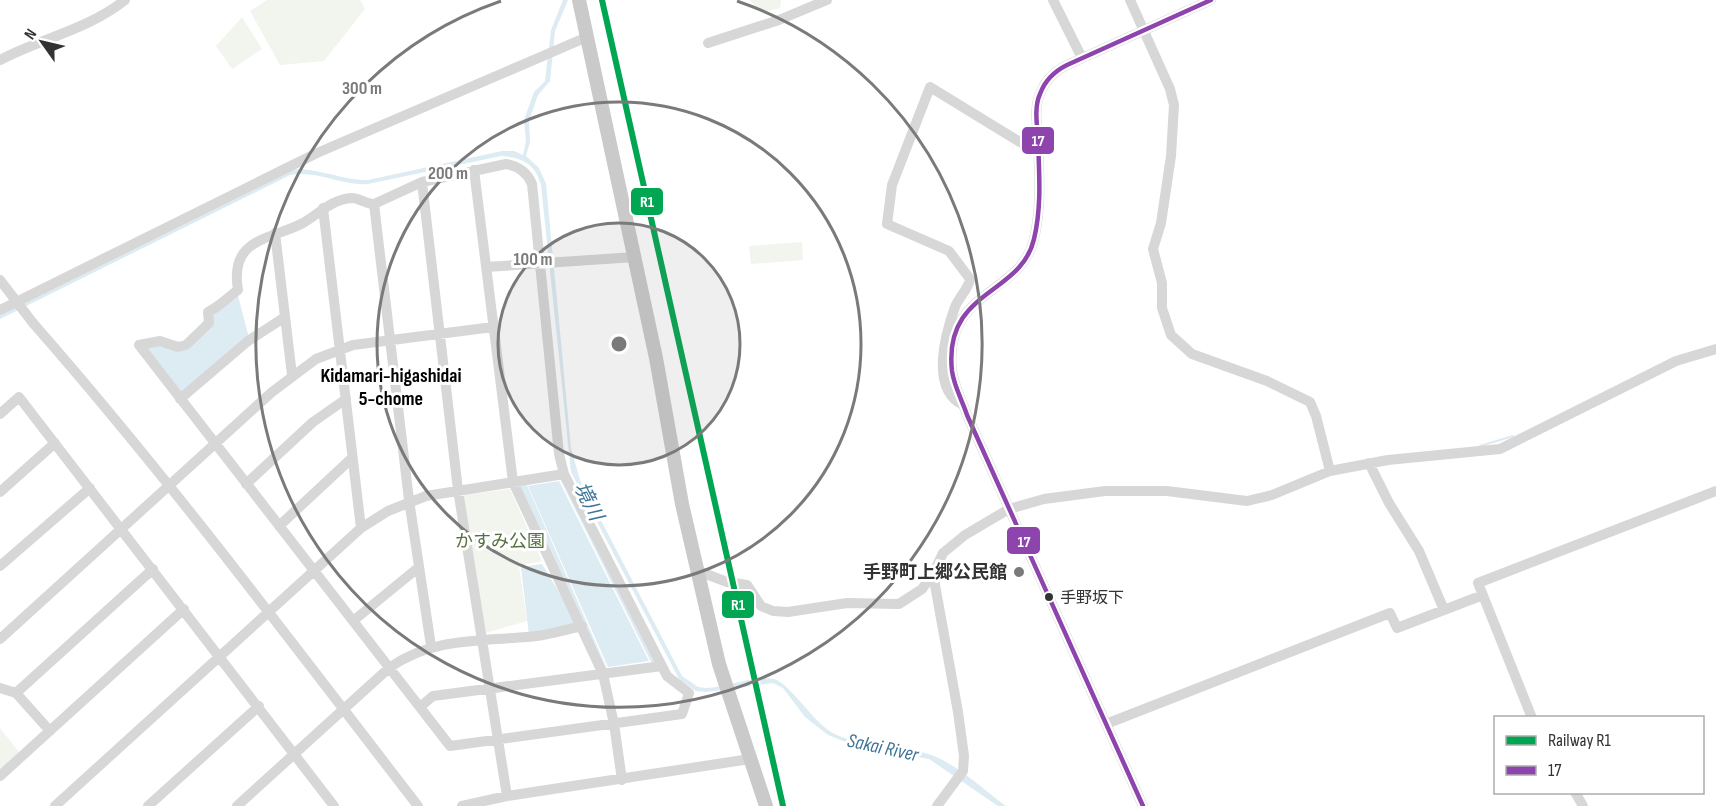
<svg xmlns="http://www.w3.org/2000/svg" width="1716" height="806" font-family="'Sofia Sans Condensed','Noto Sans JP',sans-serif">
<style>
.green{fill:#f1f5ed}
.water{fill:#ddebf3;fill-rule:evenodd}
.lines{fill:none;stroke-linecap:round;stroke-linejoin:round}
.stream{stroke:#ddebf3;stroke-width:2}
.minor{stroke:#d7d7d7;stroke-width:10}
.major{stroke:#cacaca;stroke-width:14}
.minor-bridge{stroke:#d7d7d7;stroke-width:10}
.bus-1-casing{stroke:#fff;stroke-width:9}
.bus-1{stroke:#8e44ad;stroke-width:4.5}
.rail-1-casing{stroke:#fff;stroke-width:10}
.rail-1{stroke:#00a651;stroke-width:6}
.ring{fill:none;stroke:#7a7a7a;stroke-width:3}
.poi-dot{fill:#7a7a7a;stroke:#fff;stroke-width:2}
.bus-dot{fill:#333;stroke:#fff;stroke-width:2}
.labels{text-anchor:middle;stroke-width:6;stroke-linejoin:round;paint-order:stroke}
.bus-label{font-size:16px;fill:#333;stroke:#fff;text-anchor:start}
.park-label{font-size:18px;fill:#56703f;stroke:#fff}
.poi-label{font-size:18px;font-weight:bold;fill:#333;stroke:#fff;text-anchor:end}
.neighbourhood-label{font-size:20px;font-weight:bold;fill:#000;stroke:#fff}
.water-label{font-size:20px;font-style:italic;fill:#3f7597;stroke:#fff}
.centre{fill:#7a7a7a;stroke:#fff;stroke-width:3}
.ring-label{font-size:18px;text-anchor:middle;font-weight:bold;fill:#7a7a7a;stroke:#fff;stroke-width:6;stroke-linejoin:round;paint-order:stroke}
.line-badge{stroke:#fff;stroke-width:2}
.badge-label{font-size:16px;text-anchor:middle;font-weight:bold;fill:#fff}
</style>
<rect width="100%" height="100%" fill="#fff"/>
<path class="green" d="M267,0h93l5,9 -41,52 -44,4 -30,-54z
M750,0h31l-1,8 -19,5z
M242,17l20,32 -30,20 -16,-23z
M802,242l1,18 -52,4 -2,-18z
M510,489l32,72 -23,5 8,55 -42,12 -21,-138z
M0,728l22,28 -22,20z"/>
<path class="water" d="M563,0h5l-13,31 -5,50 -12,14 -9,26 1,21 -4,14 13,12 7,16 25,264 9,32 102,196 16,11 8,1c21,-1 48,-13 68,-9 15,4 38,41 57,53 28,16 64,11 94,21 29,8 56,35 81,53h-8l-69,-47 -76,-14 -25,-10 -23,-18 -22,-29 -10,-5 -67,9 -10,-1 -17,-12 -108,-207 -30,-287c-5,-21 -20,-28 -40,-29l-133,28c-27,2 -50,-14 -78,-9l-290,144v-5l289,-144c28,-4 51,11 79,10l134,-29h12l9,4 3,-14 -2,-21 10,-28 11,-11 6,-51z
M237,292l12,46 -69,58 -39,-50 19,-2 18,5 32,-35z
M562,476l98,189 -56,7 -89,-189zM560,479l91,183 -1,1 -43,6 -80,-184z
M559,481l90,180 -41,6 -80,-181z
M542,564l37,61 -50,10 -8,-68z"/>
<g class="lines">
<path class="stream" d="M1480,446l33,-10"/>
<path class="minor" d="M1053,0l29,58
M1130,0l40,89 4,16 -3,51 -10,67 -8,26 9,34v25l9,27 21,19 75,27 43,21 6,14 14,55
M708,43l71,-23 48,-20
M0,60c42,-22 87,-30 125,-60
M506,164c12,2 21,8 26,20l27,270 5,20 103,202 22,17 -7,21 -232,32 -311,-401 21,-4 18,6 8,-2 23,-22 -1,-11c12,-6 19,-14 30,-22 -9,-53 33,-50 65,-67 17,-10 29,-24 49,-25 7,0 14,6 22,6l48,-22z
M474,170l39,312 90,192 11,50 8,56
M422,182l36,308 49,306
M374,204l35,296 22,146
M323,208l38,320
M275,233l17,142
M486,267l149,-10
M0,310l317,-157 270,-116
M33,323c136,155 259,320 385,483
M180,399l68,-58 37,-24
M963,405c-33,-16 -18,-70 -8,-98 4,-10 13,-17 15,-28l-21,-28 -62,-27 5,-39 38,-98 108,66
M0,414l19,-17 315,409
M1369,463l20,40 30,48 25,59
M246,484l67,-62 33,-23
M0,492l55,-49
M279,526l73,-68
M0,566l90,-78
M698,571l29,11 20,3 14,21 12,5 15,1 59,-9 52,1 23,-15 11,-15
M353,621l66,-54
M0,639l272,-247 44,-33 37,-14 140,-18
M0,688l16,5 34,38
M16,693l137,-124
M420,707l13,-11 229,-30
M1532,718l-54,-135 238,-92
M1106,724l284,-111 7,15 86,-33
M0,776l184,-167
M1575,792l8,14
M55,806l306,-278 27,-17 38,-15 138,-22
M148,806l111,-100
M237,806l152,-138c42,-30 89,-27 138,-31 18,-1 37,-7 55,-11
M462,806l45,-10 243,-37
M937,806l26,-35 1,-15 -6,-44 -25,-138 10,-21 22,-18 44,-26 35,-10 61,-8h62l80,10 25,-6 58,-24 58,-11 112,-11 176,-88 40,-12
M1143,806l-176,-391c-5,-15 -13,-29 -15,-44 -9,-82 69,-75 82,-132 8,-33 5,-67 4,-100 -1,-15 -4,-32 2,-45 5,-14 15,-23 27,-29l144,-65"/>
<path class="major" d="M579,0l77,358 26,146 37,160 47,142"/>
<path class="minor-bridge" d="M0,280l33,43"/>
<defs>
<path id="bus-1" d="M1143,806l-176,-391c-5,-15 -13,-29 -15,-44 -9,-82 69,-75 82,-132 8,-33 5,-67 4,-100 -1,-15 -4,-32 2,-45 5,-14 15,-23 27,-29l144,-65"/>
</defs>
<use href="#bus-1" class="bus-1-casing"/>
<use href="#bus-1" class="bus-1"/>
<defs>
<path id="rail-1" d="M602,0l181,806"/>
</defs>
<use href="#rail-1" class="rail-1-casing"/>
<use href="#rail-1" class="rail-1"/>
</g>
<circle cx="619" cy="344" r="121" fill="#7a7a7a" fill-opacity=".12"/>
<g class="ring">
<circle cx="619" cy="344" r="121"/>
<circle cx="619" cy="344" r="242"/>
<path d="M737 1A363 363 0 1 1 501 1"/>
</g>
<circle class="poi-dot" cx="1019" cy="572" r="6"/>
<circle class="bus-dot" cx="1049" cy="597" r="5"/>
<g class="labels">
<g class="bus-label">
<text x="1060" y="603">手野坂下</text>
</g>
<g class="park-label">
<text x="500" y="547">かすみ公園</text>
</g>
<g class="poi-label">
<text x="1007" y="578">手野町上郷公民館</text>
</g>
<g class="neighbourhood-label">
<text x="391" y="382">Kidamari-higashidai<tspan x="391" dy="23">5-chome</tspan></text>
</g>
<g class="water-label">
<text transform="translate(589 501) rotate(63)" y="7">境川</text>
<text transform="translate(883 747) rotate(12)" y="7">Sakai River</text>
</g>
</g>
<circle cx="619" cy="344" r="9" class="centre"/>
<g class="ring-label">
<text x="362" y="94">300 m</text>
<text x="448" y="179">200 m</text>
<text x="533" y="265">100 m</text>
</g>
<g class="line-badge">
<rect x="1021" y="126" width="34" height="29" rx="6" fill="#8e44ad"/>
<rect x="630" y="187" width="34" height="29" rx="6" fill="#00a651"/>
<rect x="1006" y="526" width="35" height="29" rx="6" fill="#8e44ad"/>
<rect x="721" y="590" width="34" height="29" rx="6" fill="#00a651"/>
</g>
<g class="badge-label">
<text x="1038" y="146">17</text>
<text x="647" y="207">R1</text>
<text x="1024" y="547">17</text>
<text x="738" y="610">R1</text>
</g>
<rect x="1494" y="716" width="210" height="78" fill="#ffffff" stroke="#adadad" stroke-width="1.5"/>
<rect x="1506" y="736" width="30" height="9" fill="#00a651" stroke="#adadad" stroke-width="1.5"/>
<text x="1548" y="746" font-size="18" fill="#333333">Railway R1</text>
<rect x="1506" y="766" width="30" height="9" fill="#8e44ad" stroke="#adadad" stroke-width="1.5"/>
<text x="1548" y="776" font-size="18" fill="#333333">17</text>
<g transform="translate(42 42) rotate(304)" stroke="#ffffff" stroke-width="4.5" paint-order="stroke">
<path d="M0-4.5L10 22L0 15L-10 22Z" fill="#333333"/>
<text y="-9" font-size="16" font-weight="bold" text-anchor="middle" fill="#333333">N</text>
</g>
</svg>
